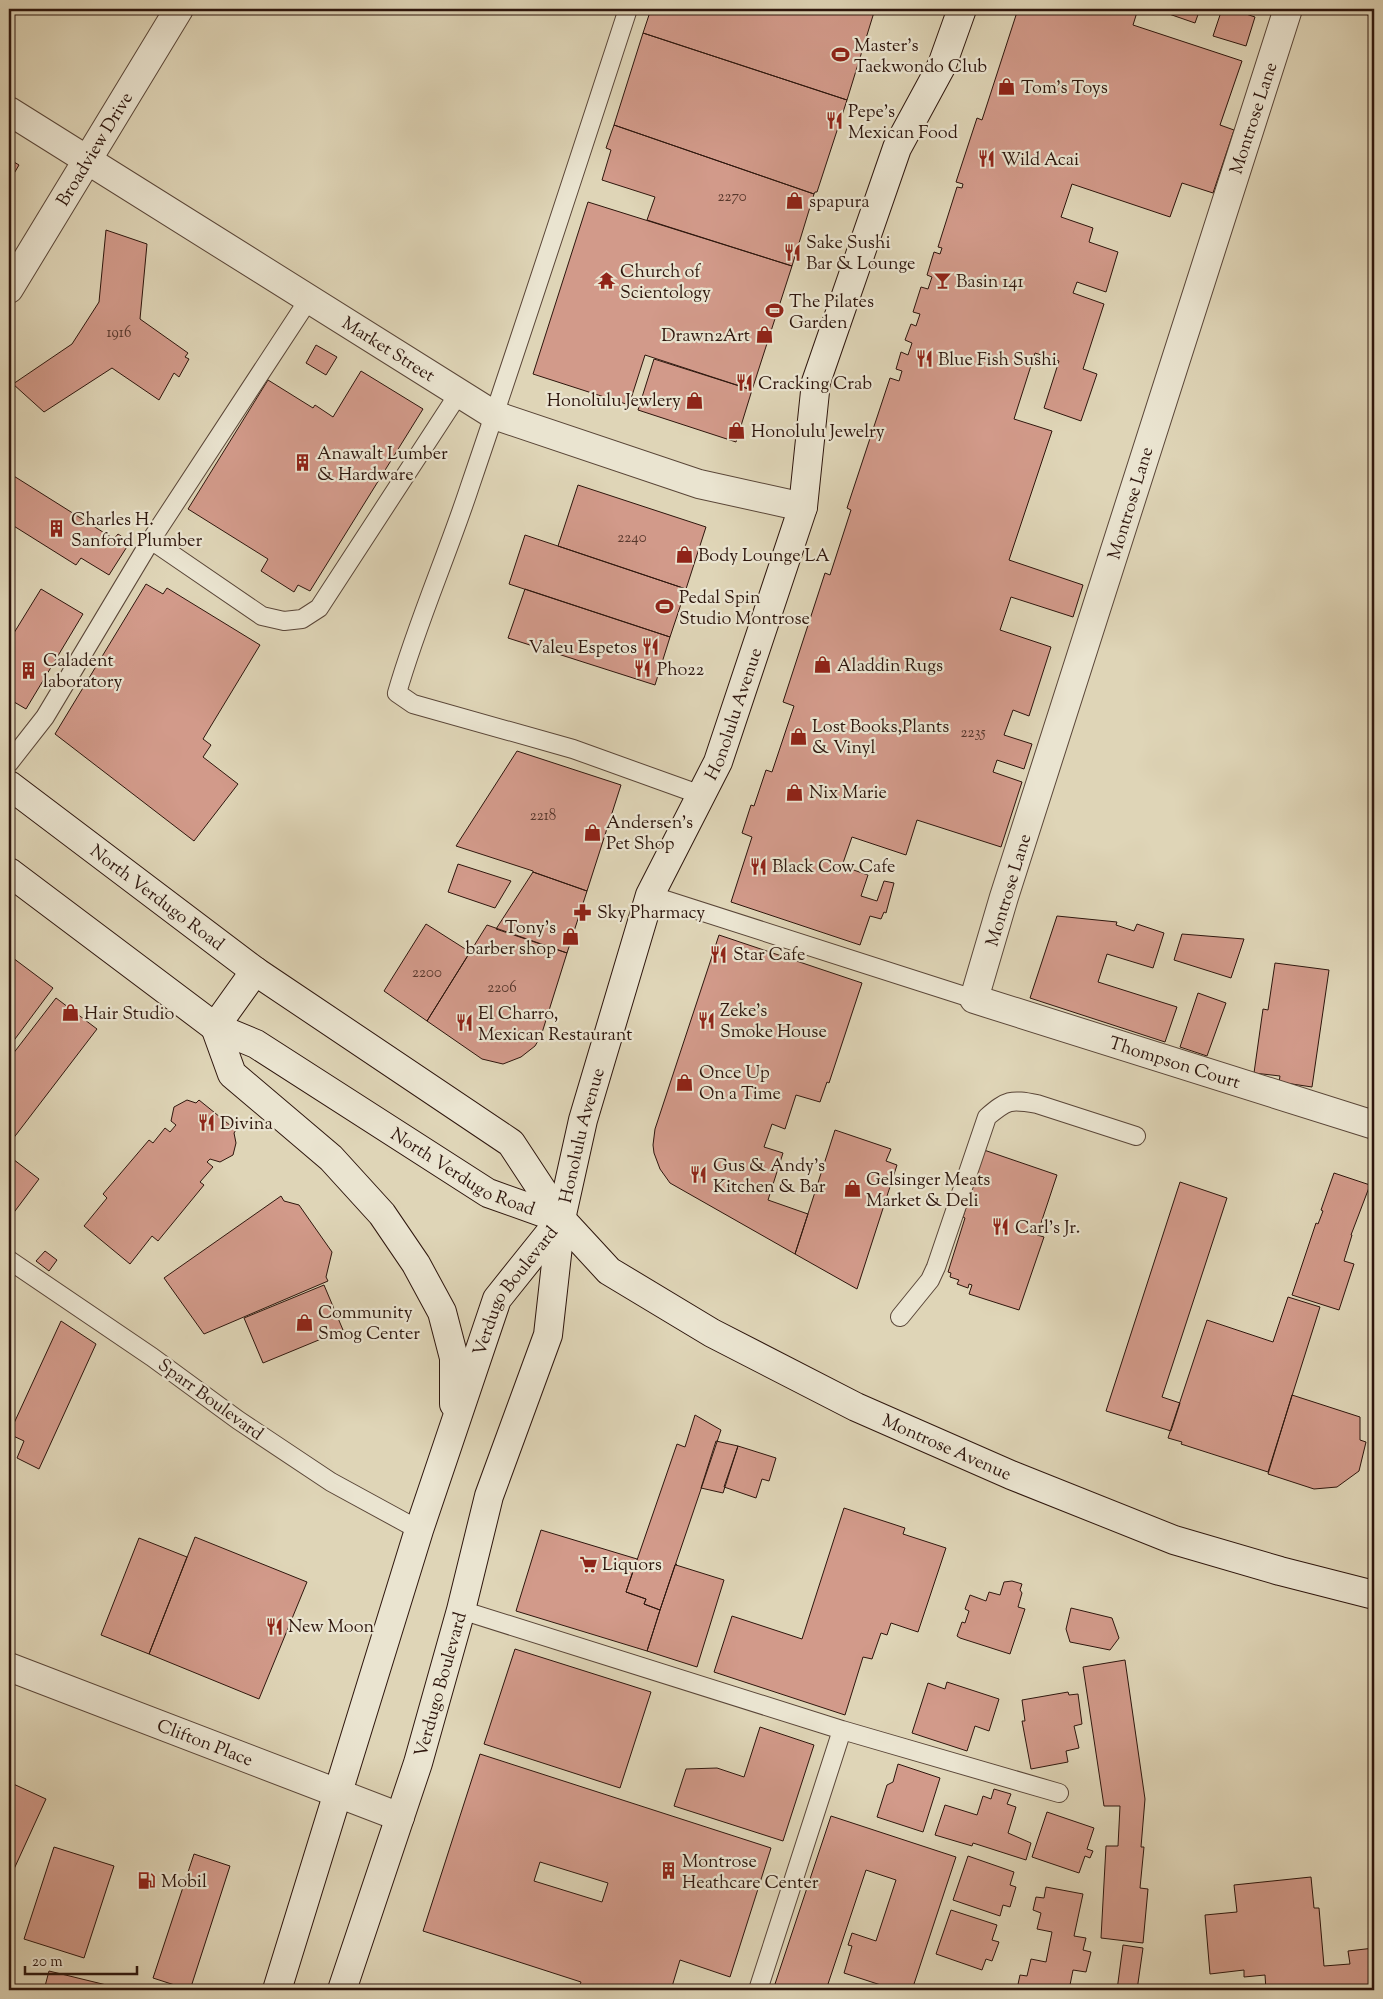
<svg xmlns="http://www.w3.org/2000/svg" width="1383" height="1999" font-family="'Sorts Mill Goudy',serif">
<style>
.building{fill:#d29a8a;stroke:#2e160d;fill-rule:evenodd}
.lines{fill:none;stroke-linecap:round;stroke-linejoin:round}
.lane-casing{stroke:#5a4638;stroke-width:20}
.street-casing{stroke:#5a4638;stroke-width:30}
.secondary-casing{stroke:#2e160d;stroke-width:30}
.lane{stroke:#eae4d0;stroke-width:18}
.street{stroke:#eae4d0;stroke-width:28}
.secondary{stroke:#eae4d0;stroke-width:28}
.labels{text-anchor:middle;stroke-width:4.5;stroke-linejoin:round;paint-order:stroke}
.number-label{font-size:15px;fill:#57372c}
.poi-label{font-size:18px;fill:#2e160d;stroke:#eae4d0;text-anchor:start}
.street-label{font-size:18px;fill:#2e160d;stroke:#eae4d0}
</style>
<rect width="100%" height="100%" fill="#dfd5b7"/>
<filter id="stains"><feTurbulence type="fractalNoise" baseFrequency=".004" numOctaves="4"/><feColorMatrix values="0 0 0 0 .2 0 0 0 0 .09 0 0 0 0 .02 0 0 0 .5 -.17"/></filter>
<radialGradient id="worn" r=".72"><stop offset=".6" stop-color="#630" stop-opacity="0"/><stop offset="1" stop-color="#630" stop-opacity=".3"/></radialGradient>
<path class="building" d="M651,9h224l-28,91 -204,-67z
M1018,9h120l-5,16 109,36 -22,64 14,5 -21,63 -31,-10 -12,34 -98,-33 -11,33 32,11 -4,14 29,10 -12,40 -29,-10 -4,11 31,11 -21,65 14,5 -16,47 -37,-13 15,-47 -24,-8 -21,66 38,12 -43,129 74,25 -10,32 -62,-20 -11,33 51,17 -22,69 -16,-6 -9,25 28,9 -8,25 -27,-9 -4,12 29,10 -21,65 -84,-27 -11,35 -54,-18 -10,29 26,9 -7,21 16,5 7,-20 10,2 -8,30 -2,-1 -3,7 -11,-3 -10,29 -129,-43 21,-65 -10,-4 9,-28 3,1 12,-36 6,2 22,-66 -11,-4 42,-129 5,2 21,-65 -4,-2 43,-130 9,3 3,-10 -6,-2 5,-17 7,3 4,-12 -7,-3 6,-16 5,2 4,-12 -7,-2 8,-25 7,2 4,-12 -5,-2 7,-23 6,2 2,-6 -4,-1 19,-60 5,1 1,-4 -7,-2 21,-64 5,2z
M1170,9h30l-5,14 -26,-9z
M1222,9h9l24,8 -9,29 -33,-10z
M1350,9h24v8z
M643,33l204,67 -30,92h-2l-1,2 -200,-69z
M614,125l200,69 -22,72 -145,-46 8,-23 -53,-17 9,-30 -5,-2z
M9,159l10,6 -10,17z
M588,202l204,64 -40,124 -107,-35 -16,50 -96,-31z
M106,230l41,14 -7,75 48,34 -3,4 4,2 -10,18 -5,-4 -15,27 -47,-32 -68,44 -31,-28 59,-40 27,-42z
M316,345l21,12 -11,18 -20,-12z
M654,359l98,31 -16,52 -98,-32z
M361,371l62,38 -113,182 -12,-6 -4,7 -33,-21 7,-12 -80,-50 80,-129 45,28 2,-3 18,12z
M9,473l105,66 4,-5 12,8 -21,33 -28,-17 -5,7 -67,-42z
M578,485l128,42 -20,62 -128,-43z
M525,535l161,54 -16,48 -161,-53z
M146,584l17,10 4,-6 93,57 -57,94 8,6 -8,12 35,27 -44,57 -139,-107z
M41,589l42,25 -57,95 -17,-10v-58z
M525,589l145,48 -15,48 -147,-47z
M517,751l104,34 -34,106 -54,-19v-1l-77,-25z
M458,864l53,17 -16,27 -47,-16z
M533,872l54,19 -20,62 -71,-24z
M1057,916l60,6 -1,3 18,6 3,-7 27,9 -11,35 -46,-14 -9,28 79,25 -12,35 -135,-44z
M426,924l44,28 -43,69 -43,-30z
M487,925l80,28 -26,83 -6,10 -14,11 -18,7 -21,-5 -55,-38z
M1182,934l62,5 -13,39 -57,-18z
M719,935l143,48 -33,100 -2,-1 -7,20 -24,-7 -11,34 -13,-5 -8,23 19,6 -15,47 40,14 -13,40 -125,-71 -10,-14 -6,-16 -1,-8 2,-16z
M9,955l44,33 -44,59z
M1275,963l54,7 -17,117 -33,-5 1,-6 -26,-3 9,-64 5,1z
M1198,993l28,10 -19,53 -27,-9z
M56,998l41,31 -88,115v-85z
M187,1100l9,3 3,-3 37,30 -2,3 2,10 -3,12 -13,7 -10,-3 -3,3 6,5 -13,15 4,3 -46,56 -6,-5 -22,28 -46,-38 23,-28 -4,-4 46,-54 4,3 12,-15 5,4 6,-7 -5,-4 3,-14z
M835,1130l56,19 -5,12 11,4 -40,124 -62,-35z
M984,1150l73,25 -20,60 7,2 -25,73 -50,-16 3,-9 -3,-1 -1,4 -11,-4 2,-4 -9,-3 1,-4 -3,-1 17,-54 -2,-1z
M9,1156l30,23 -30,40z
M1334,1173l36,12 -19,50h1l-8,26 10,3 -15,46 -47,-15 24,-72 2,1 5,-13 -2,-1z
M1180,1182l47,16 -65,199 18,6 -9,28 -65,-20z
M281,1196l3,5 15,4 33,47 -6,25 2,4 -124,53 -40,-56z
M45,1251l12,9 -8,11 -13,-10z
M324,1285l19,45 -80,33 -19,-45z
M1288,1297l32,10 -52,165 -87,-28 1,-2 -14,-4 39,-118 66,22z
M61,1321l35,23 -57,125 -22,-11 7,-17 -15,-7z
M1292,1395l68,22v23l6,2 -7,29 -22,16 -23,2 -46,-15z
M695,1415l26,15 -61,180 -16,-6 2,-5 -20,-7 51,-148 8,3z
M716,1441l22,5 -15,47 -22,-5z
M738,1446l38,12 -7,23 -7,-2 -6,19 -32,-11z
M844,1508l61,20 -2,6 43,14 -28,84 -27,-9 -4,12 -6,-2 -9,26 -9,-2 -18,58 -131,-43 18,-56 70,23z
M541,1530l96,29 -11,33 20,7 -2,5 16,6 -13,41 -131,-40z
M195,1537l112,45 -48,117 -110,-45z
M139,1538l48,19 -38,97 -48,-19z
M677,1564l-1,1 48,15 -27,87 -50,-16 13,-41 15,-45z
M1012,1581l10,3 -2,6 2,3 -4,14 7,2 -15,45 -50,-16 -3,-2 5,-14 3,1 4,-12 -4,-2 5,-14 16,6 3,-9 11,3 4,-13z
M1071,1608l41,10 7,20 -9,12 -40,-8 -4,-13z
M515,1649l136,43 -31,96 -136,-44z
M1125,1660l20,139 -4,48h3l-4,41 8,1 -5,54 -42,-5 5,-92h12l2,-40h-16l-21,-139z
M947,1682l52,17 -10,32 -14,-5 -8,25 -55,-18 16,-50 17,6z
M1068,1692l1,3 9,-1 4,30 -8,2 5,22 -13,3 2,11 -37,7 -9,-48h3l-3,-21z
M760,1727l54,18 -31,96 -109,-35 12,-37 31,-1 27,9z
M480,1754l291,94 -41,129 -50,-17 -9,30h-63l-10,-3 -1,3h-19l3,-8 -158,-51zM540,1862l68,21 -6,19 -68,-21z
M898,1764l42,14 -17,54 -46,-15 10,-32 6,-3z
M9,1782l37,17 -37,81z
M994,1789l17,5 -4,10 9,3 -8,26 23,10 -5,17 -53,-17 -1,3 -37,-11 10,-30 32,10 6,-19 8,3z
M1047,1812l47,16 -7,21 6,2 -3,7 -5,-2 -6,17 -47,-16z
M831,1816l125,41 -44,133h-16l-52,-17 8,-27 -4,-1 4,-12 24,8 20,-61 -30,-10 -40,120h-53z
M54,1847l60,19 -30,92 -60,-19z
M194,1854l36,12 -40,124 -37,-12z
M968,1856l46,16 -4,13 6,2 -6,20 -7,-2 -3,11 -47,-16z
M1311,1877l3,31h5l5,58 26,-2 -2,-13 26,-3v42h-108l-1,-15 -21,2v-7l-34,4 -5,-59 32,-3 -3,-27z
M1046,1887l37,7 -9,42 12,2 -3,12 8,2 -5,20 -13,-2 -4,20 -52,-1 3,-14 7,1 4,-17 15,3 6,-30 -15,-3 4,-16 -8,-3 3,-13 8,1z
M951,1910l46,15 -5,15 7,2 -7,19 -6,-2 -4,11 -46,-16z
M1123,1945l20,3 -6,42h-20z
M49,1971l78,19h-83z"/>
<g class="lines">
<defs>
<path id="lane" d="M628,9c-52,159 -104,319 -158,477 -23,70 -53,137 -73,207l16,11 160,45 128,46
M151,540l111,76 22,5 18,-2 17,-11 140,-215
M9,763l36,-46 106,-177 158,-241
M650,895l324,104
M9,1260l143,97 86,63 93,62 88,48
M900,1317l30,-37 6,-13 51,-150c20,-17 23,-18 50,-13l99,32
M461,1610l381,120 217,63
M758,1990l84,-260"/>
<g id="street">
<path id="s1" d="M1288,9l-284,888 -30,102 400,126"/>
<path id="s2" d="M9,111l485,304 205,69 104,23"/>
<path id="s3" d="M9,289l170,-280"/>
<path id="s4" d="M9,1667l391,150"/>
</g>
<g id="secondary">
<path id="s5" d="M9,785l246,186 256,172 50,76 48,52 103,62 144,74 155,68 163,65 106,31 94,24"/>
<path id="s6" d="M9,872l206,155 41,17 232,149 73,26"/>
<path d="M215,1027l17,47 99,84 51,56 34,50 26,48 12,46v46"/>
<path d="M215,1027l40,-56"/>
<path id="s7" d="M277,1990l142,-460 78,-231 64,-80"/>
<path id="s8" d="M342,1990l76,-227 43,-153 28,-114 59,-161 13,-116 22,-99 67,-225 68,-133 85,-255 13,-125 81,-234 45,-83 20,-56"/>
</g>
</defs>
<use href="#lane" class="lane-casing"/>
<use href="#street" class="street-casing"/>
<use href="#secondary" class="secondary-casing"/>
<use href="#lane" class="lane"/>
<use href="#street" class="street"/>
<use href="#secondary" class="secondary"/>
</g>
<defs>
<symbol id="stadium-bare" viewBox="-9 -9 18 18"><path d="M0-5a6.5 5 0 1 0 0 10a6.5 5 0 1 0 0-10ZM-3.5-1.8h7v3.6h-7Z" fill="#8f2418" stroke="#eae4d0" stroke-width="2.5" paint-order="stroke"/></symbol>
<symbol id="shop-bare" viewBox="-9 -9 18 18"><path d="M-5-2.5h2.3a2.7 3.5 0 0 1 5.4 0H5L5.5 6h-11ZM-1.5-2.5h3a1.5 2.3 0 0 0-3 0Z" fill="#8f2418" stroke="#eae4d0" stroke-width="2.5" paint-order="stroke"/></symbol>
<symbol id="restaurant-bare" viewBox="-9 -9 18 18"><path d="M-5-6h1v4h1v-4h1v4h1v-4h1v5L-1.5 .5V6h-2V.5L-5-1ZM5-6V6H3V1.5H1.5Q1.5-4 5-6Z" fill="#8f2418" stroke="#eae4d0" stroke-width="2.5" paint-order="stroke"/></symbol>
<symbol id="temple-bare" viewBox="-9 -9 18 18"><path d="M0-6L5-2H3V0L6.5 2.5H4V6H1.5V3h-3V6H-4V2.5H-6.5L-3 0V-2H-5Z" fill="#8f2418" stroke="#eae4d0" stroke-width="2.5" paint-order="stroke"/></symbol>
<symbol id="bar-bare" viewBox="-9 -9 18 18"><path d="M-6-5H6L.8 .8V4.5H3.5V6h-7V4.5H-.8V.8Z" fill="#8f2418" stroke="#eae4d0" stroke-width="2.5" paint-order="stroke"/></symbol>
<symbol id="building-bare" viewBox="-9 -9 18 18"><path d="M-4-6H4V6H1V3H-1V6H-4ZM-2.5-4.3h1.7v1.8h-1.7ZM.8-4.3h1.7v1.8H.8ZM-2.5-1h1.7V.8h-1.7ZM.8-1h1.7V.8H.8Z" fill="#8f2418" stroke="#eae4d0" stroke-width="2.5" paint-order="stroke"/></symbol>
<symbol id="pharmacy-bare" viewBox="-9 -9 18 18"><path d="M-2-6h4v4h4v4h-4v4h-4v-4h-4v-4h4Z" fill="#8f2418" stroke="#eae4d0" stroke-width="2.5" paint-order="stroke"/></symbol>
<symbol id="supermarket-bare" viewBox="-9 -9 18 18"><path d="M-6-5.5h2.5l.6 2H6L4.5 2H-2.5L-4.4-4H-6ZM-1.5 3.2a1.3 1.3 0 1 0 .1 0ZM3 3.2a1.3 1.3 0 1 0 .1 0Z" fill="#8f2418" stroke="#eae4d0" stroke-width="2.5" paint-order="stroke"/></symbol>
<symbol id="fuel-bare" viewBox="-9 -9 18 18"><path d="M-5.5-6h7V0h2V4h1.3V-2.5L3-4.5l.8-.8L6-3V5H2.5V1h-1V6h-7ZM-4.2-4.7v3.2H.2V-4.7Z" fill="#8f2418" stroke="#eae4d0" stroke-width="2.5" paint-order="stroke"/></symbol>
</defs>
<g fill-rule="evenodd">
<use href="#stadium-bare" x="828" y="42" width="25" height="25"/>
<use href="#shop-bare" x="994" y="74" width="25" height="25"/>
<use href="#restaurant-bare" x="822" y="108" width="25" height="25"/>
<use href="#restaurant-bare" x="974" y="146" width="25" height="25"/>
<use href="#shop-bare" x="782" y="188" width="25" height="25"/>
<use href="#restaurant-bare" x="780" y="240" width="25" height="25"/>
<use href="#temple-bare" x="594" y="268" width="25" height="25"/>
<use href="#bar-bare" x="930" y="268" width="25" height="25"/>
<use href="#stadium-bare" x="762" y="298" width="25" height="25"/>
<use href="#shop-bare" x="752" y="322" width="25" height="25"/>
<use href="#restaurant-bare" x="912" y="346" width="25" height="25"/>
<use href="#restaurant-bare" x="732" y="370" width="25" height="25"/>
<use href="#shop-bare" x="682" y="388" width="25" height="25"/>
<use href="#shop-bare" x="724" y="418" width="25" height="25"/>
<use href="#building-bare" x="290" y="450" width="25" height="25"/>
<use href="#building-bare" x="44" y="516" width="25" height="25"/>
<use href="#shop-bare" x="672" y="542" width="25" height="25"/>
<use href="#stadium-bare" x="652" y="594" width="25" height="25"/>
<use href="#restaurant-bare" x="638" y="634" width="25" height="25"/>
<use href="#shop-bare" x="810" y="652" width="25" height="25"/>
<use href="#restaurant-bare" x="630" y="656" width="25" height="25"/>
<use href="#building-bare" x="16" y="658" width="25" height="25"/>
<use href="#shop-bare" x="786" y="724" width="25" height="25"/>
<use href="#shop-bare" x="782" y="780" width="25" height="25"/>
<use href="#shop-bare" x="580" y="820" width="25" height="25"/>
<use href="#restaurant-bare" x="746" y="854" width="25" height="25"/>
<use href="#pharmacy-bare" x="570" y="900" width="25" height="25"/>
<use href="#shop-bare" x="558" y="924" width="25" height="25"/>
<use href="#restaurant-bare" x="706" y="942" width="25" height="25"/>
<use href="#shop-bare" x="58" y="1000" width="25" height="25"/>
<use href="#restaurant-bare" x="694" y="1008" width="25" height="25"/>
<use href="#restaurant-bare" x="452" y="1010" width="25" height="25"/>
<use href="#shop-bare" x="672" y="1070" width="25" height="25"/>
<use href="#restaurant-bare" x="194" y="1110" width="25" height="25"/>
<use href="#restaurant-bare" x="686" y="1162" width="25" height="25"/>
<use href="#shop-bare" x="840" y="1176" width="25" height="25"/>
<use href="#restaurant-bare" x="988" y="1214" width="25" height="25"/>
<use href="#shop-bare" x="292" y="1310" width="25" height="25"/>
<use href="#supermarket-bare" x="576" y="1552" width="25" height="25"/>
<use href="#restaurant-bare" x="262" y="1614" width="25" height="25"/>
<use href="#building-bare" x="656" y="1858" width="25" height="25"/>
<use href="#fuel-bare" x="134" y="1868" width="25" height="25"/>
</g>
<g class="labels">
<g class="number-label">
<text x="732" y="201">2270</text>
<text x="119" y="337">1916</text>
<text x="632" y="542">2240</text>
<text x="973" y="737">2235</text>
<text x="543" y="820">2218</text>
<text x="427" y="977">2200</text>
<text x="502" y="992">2206</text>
</g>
<g class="poi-label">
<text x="854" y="51">Master's<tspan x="854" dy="21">Taekwondo Club</tspan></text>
<text x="1021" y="93">Tom's Toys</text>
<text x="848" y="117">Pepe's<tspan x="848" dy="21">Mexican Food</tspan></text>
<text x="1001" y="165">Wild Acai</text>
<text x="809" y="207">spapura</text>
<text x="806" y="248">Sake Sushi<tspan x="806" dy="21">Bar &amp; Lounge</tspan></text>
<text x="620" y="277">Church of<tspan x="620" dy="21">Scientology</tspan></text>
<text x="956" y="287">Basin 141</text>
<text x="789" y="307">The Pilates<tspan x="789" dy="21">Garden</tspan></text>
<text x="750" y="341" text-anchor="end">Drawn2Art</text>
<text x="938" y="365">Blue Fish Sushi</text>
<text x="758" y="389">Cracking Crab</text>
<text x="681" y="406" text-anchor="end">Honolulu Jewlery</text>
<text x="751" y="437">Honolulu Jewelry</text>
<text x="317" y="459">Anawalt Lumber<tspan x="317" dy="21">&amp; Hardware</tspan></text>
<text x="71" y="525">Charles H.<tspan x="71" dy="21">Sanford Plumber</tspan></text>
<text x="698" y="561">Body Lounge LA</text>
<text x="679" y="603">Pedal Spin<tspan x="679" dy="21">Studio Montrose</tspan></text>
<text x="637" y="653" text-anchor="end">Valeu Espetos</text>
<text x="43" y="666">Caladent<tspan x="43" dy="21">laboratory</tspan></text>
<text x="837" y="671">Aladdin Rugs</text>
<text x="657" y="675">Pho22</text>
<text x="812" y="732">Lost Books,Plants<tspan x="812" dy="21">&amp; Vinyl</tspan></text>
<text x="809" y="798">Nix Marie</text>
<text x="606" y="828">Andersen's<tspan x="606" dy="21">Pet Shop</tspan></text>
<text x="772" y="872">Black Cow Cafe</text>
<text x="597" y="918">Sky Pharmacy</text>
<text x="556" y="933" text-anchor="end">Tony's<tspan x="556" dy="21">barber shop</tspan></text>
<text x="733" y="960">Star Cafe</text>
<text x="720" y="1016">Zeke's<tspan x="720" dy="21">Smoke House</tspan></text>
<text x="84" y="1019">Hair Studio</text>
<text x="478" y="1019">El Charro,<tspan x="478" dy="21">Mexican Restaurant</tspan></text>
<text x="699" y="1078">Once Up<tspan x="699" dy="21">On a Time</tspan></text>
<text x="220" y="1129">Divina</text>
<text x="713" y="1171">Gus &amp; Andy's<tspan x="713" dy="21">Kitchen &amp; Bar</tspan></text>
<text x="866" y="1185">Gelsinger Meats<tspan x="866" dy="21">Market &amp; Deli</tspan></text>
<text x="1015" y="1233">Carl's Jr.</text>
<text x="318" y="1318">Community<tspan x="318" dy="21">Smog Center</tspan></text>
<text x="602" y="1570">Liquors</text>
<text x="288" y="1632">New Moon</text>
<text x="682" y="1867">Montrose<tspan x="682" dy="21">Heathcare Center</tspan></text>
<text x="161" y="1887">Mobil</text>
</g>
<g class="street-label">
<text transform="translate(1253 118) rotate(-72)" y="6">Montrose Lane</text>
<text dy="6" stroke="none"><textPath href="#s3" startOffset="164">Broadview Drive</textPath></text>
<text dy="6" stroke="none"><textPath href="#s2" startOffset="448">Market Street</textPath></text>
<text transform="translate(1130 503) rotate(-73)" y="6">Montrose Lane</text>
<text dy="6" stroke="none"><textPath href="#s8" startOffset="1340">Honolulu Avenue</textPath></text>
<text transform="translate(1008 890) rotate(-73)" y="6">Montrose Lane</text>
<text dy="6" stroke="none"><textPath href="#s5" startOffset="186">North Verdugo Road</textPath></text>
<text dy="6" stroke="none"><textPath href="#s1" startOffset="1249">Thompson Court</textPath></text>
<text dy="6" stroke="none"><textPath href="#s8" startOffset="890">Honolulu Avenue</textPath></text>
<text dy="6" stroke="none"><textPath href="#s6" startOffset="546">North Verdugo Road</textPath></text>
<text dy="6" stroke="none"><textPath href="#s7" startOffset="741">Verdugo Boulevard</textPath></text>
<text transform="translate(211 1399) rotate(36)" y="6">Sparr Boulevard</text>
<text dy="6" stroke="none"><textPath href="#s5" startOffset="1160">Montrose Avenue</textPath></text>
<text dy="6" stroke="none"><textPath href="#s8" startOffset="321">Verdugo Boulevard</textPath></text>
<text dy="6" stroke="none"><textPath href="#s4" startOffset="210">Clifton Place</textPath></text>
</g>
</g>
<rect width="1383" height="1999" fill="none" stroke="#dfd5b7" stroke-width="30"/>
<rect x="10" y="10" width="1363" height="1979" fill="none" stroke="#2e160d" stroke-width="2.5"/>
<rect x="15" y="15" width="1353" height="1969" fill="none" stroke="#2e160d"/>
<path d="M25 1966v8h112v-8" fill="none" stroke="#2e160d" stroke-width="2.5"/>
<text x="32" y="1966" font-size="15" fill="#2e160d" stroke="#eae4d0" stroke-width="4" paint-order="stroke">20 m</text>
<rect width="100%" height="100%" filter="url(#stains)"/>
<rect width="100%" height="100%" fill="url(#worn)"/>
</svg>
